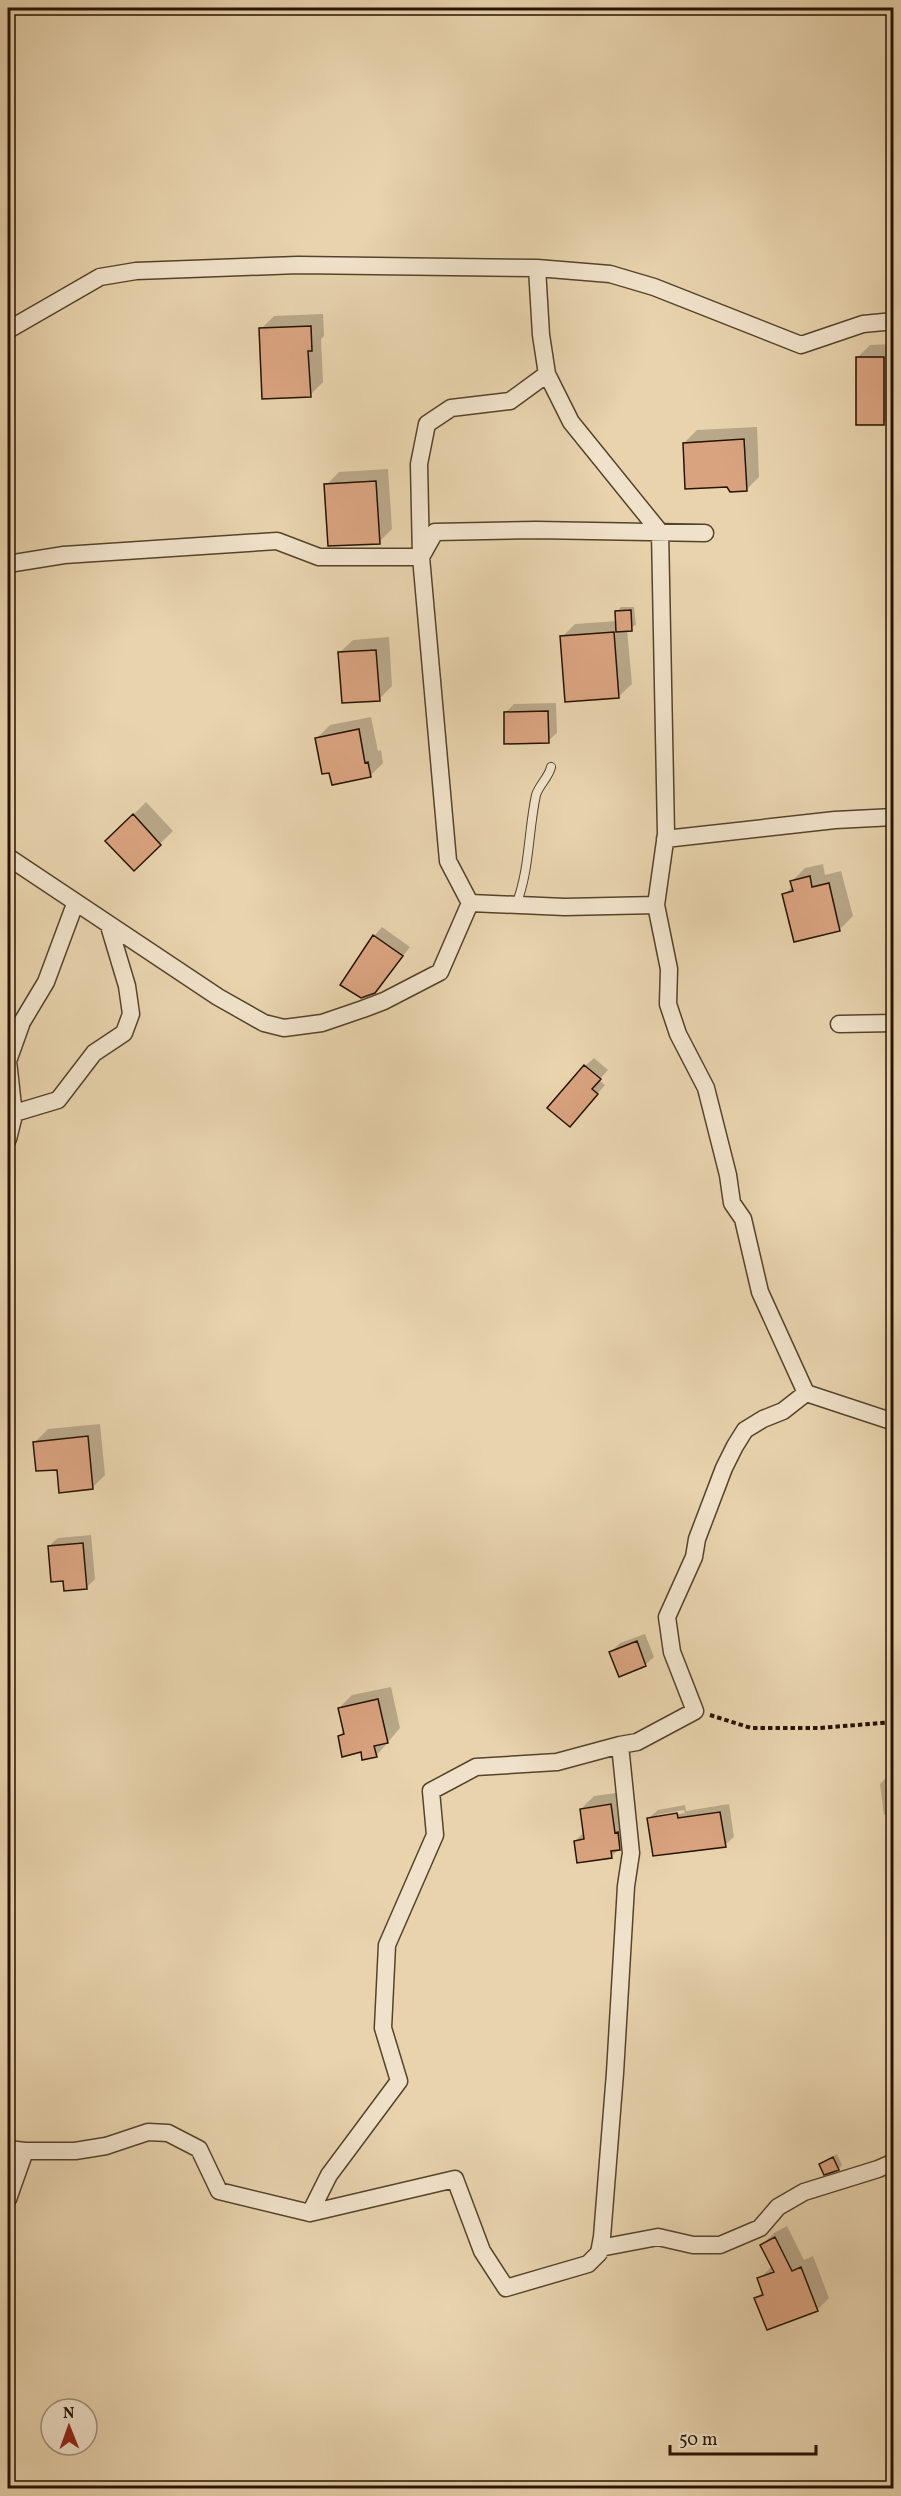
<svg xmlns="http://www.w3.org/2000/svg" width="901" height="2496" font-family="Vollkorn,serif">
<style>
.shadow{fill:#0003;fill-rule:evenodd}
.building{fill:#daa380;stroke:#261300;stroke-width:1.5}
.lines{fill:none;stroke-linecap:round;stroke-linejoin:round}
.service-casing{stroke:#56432b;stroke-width:10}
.minor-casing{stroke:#56432b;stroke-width:19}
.path{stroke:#261300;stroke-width:4;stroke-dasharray:4.5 3;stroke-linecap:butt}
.service{stroke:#f0e2ca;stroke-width:8}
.minor{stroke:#f0e2ca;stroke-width:16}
</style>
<rect width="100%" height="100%" fill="#e8d3ad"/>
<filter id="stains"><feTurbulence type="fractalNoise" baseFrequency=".00333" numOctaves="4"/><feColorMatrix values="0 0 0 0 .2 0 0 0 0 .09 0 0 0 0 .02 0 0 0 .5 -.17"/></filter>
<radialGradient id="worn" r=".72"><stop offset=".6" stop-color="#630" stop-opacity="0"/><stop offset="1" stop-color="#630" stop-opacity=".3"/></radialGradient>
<path class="shadow" d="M323,314l1,22 -3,3 2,43 -13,13 -49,-66 13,-13z
M894,344v70l-10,9 -27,-65 13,-13z
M757,427l2,50 -13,13 -62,-47 13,-13z
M388,469l4,60 -13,13 -53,-57 13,-13z
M621,607h13l2,18 -9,4 5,55 -14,13 -56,-60 13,-13 42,-3v-10z
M389,637l3,49 -13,13 -40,-46 14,-13z
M8,676l4,4 -4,5z
M556,703l1,30 -9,8 -43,-28 9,-9z
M371,717l7,34 3,-1 2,13 -13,13 -53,-38 13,-13z
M146,802l27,29 -39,38 -27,-28z
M823,864l2,11 16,-4 12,45 -13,13 -56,-34 9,-9 -1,-5 13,-13z
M382,927l28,20 -35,45 -33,-8 32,-48z
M594,1058l14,12 -9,10 6,5 -27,31 7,-50z
M100,1424l5,51 -13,13 -34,-20 -23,-26 13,-13z
M91,1535l4,44 -9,9 -21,-9 -16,-33 9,-8z
M645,1634l9,23 -9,8 -34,-13 9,-9z
M391,1687l9,41 -24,28 -14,-5 -23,-15 5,-5 -5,-23 13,-13z
M893,1771l1,43 -10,1 -4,-31z
M623,1792l10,43 -22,22 -36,-16 9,-9 -3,-23 13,-13z
M729,1804l5,33 -9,8 -76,-27 9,-8 27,-5 1,6zM684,1810l1,3 -28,5v-3z
M837,2154l5,11 -3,4 -14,4 -4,-9z
M787,2226l17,34 9,-4 16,42 -12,12 -61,-12 7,-7 -4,-12 13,-13 -10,-21 12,-12z"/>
<path class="building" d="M311,326l1,25h-4l3,46 -49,2 -3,-71z
M856,357h28v68h-28z
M744,439l3,52 -17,1 -3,-5 -42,2 -2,-46z
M376,481l4,63 -52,2 -4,-62z
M631,610l1,21 -16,1 -1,-21z
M614,632l5,66 -54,4 -5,-66z
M376,650l4,51 -38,2 -4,-51z
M548,711l1,32 -45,1v-32z
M359,729l6,34 3,-1 3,15 -39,8 -3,-12 -7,1 -7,-36z
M133,814l28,31 -27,26 -29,-30z
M810,876l2,11 17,-4 11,48 -46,11 -12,-48 11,-3 -3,-10z
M373,935l30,21 -28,37 -14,5 -21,-13z
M584,1065l17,14 -9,10 6,5 -28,33 -23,-19z
M88,1436l5,53 -34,4 -2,-23 -21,1 -3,-29z
M83,1543l4,46 -23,2 -1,-10 -12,1 -3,-36z
M637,1641l9,25 -27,11 -10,-25z
M378,1699l10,44 -14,3 3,11 -15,3 -1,-8 -19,5 -4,-21 6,-2 -6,-26z
M611,1804l4,29 3,-1 2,18 -9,1 1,7 -35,5 -3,-22 10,-2 -4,-30z
M720,1812l6,35 -73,9 -6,-38 30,-5 1,5z
M833,2157l6,13 -15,5 -5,-11z
M775,2237l17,34 9,-4 17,44 -51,19 -13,-32 9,-3 -6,-17 17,-6 -14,-27z"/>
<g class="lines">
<defs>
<path id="service" d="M516,905c14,-36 12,-73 20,-110 3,-10 13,-18 15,-28"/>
<path id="minor" d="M537,268l4,67 6,39 24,48 89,110 6,302 -10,71 13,64 -1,35 10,30 28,54 22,87 4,28 11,16 17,73 46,101
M8,330l92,-53 36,-6 162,-6 239,3 73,6 44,13 147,58 62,-21 31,-3
M8,564l56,-9 213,-14 42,16h102l14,-25 101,-2 169,3
M665,839l170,-19 59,-3
M8,857l210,140 46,26 20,5 38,-5 41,-14 21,-8 56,-29 30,-69 95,4 91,-2
M470,903l-22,-42 -27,-304 -2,-93 8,-40 24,-16 59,-7 37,-27
M839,1024l55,-1
M8,1115l50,-15 36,-47 30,-20 7,-19 -4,-28 -18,-60
M8,1139l6,-24 -6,-54 14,-39 24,-40 29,-78
M8,2149l17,2h50l31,-5 42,-14 20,1 31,16 20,42 91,22 145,-34 27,72 24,37 82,-24 11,-11 3,-16 13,-164 11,-187 5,-33 -11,-108 17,-3 58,-31 -23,-59 -5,-35 27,-60 3,-18 27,-71 11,-22 10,-16 18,-11 20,-8 23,-18 88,29
M8,2199l17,-48
M310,2213l19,-38 70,-94 -16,-53 4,-83 48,-110 -4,-44 45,-24 81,-5 63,-17
M600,2248l58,-11 35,8h27l40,-17 18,-21 26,-15 74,-23 16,-7"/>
</defs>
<use href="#service" class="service-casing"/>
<use href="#minor" class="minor-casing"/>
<path class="path" d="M710,1715l41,13h68l75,-6"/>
<use href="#service" class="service"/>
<use href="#minor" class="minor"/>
</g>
<rect width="901" height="2496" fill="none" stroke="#e8d3ad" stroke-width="30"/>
<rect x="9" y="9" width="883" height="2478" fill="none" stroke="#261300" stroke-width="3"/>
<rect x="15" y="15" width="871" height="2466" fill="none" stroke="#261300" stroke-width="1.5"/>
<g transform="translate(69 2427) rotate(359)"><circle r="28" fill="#f0e2ca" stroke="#9f8f79" stroke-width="1.5"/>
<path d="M0-4.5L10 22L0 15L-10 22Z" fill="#8f2418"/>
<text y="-9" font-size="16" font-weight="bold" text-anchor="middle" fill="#261300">N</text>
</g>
<path d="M670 2445v9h146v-9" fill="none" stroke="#261300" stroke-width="3"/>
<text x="679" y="2445" font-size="18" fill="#261300" stroke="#f0e2ca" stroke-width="4.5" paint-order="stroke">50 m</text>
<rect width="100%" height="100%" filter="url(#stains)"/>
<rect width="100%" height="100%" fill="url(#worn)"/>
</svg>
